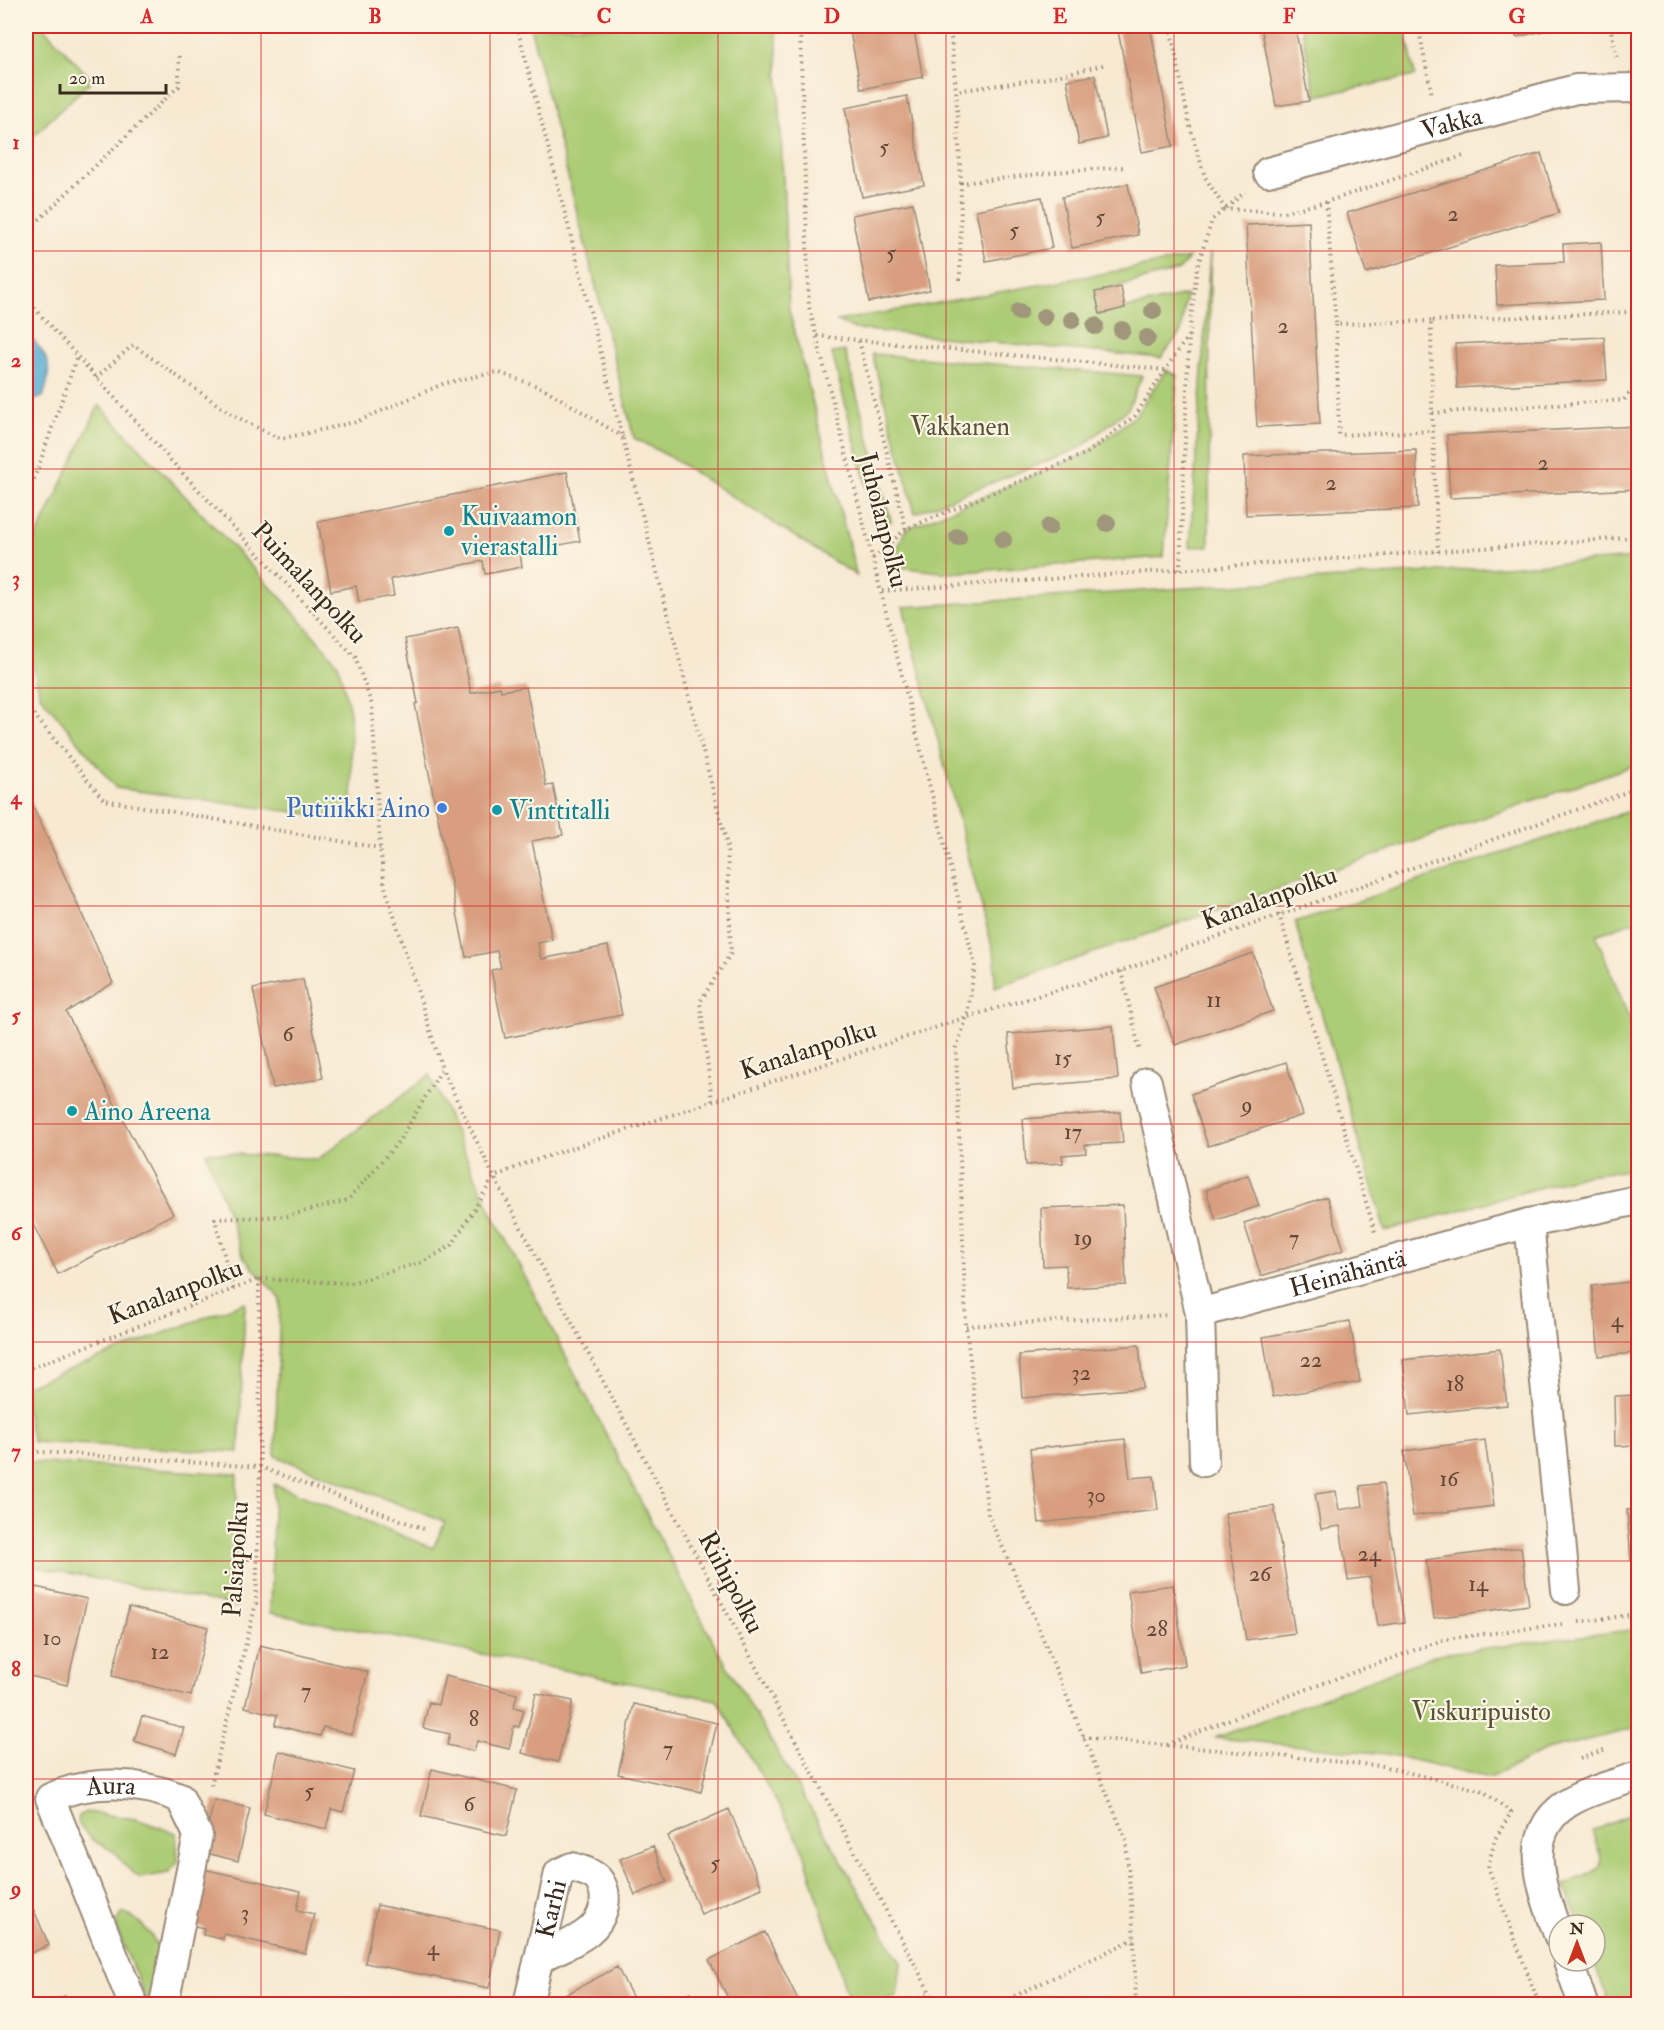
<svg xmlns="http://www.w3.org/2000/svg" width="1664" height="2030" font-family="'IM FELL Double Pica',serif">
<style>
.green{fill:#accc74;stroke:#747b49;stroke-width:1.5}
.water{fill:#54aad1;stroke:#486a78;stroke-width:1.5}
.building{fill:#d89e7f}
.lines{fill:none;stroke-linecap:round;stroke-linejoin:round}
.street-casing{stroke:#998a78;stroke-width:32}
.path{stroke:#998a78;stroke-width:4;stroke-dasharray:1.5 4.5;stroke-linecap:butt}
.street{stroke:#fff;stroke-width:28}
.tree{fill:#9f967b}
.grid{fill:none;stroke:#d62828;stroke-width:1.5;stroke-opacity:0.55}
.culture-dot{fill:#0f9aa8;stroke:#fcf5e5;stroke-width:2}
.shop-dot{fill:#3f7fe0;stroke:#fcf5e5;stroke-width:2}
.labels{text-anchor:middle;stroke-width:4.5;stroke-linejoin:round;paint-order:stroke}
.number-label{font-size:22px;fill:#624736}
.street-label{font-size:26px;fill:#3b2a1e;stroke:#fcf5e5}
.park-label{font-size:26px;fill:#575234;stroke:#fcf5e5}
.culture-label{font-size:26px;fill:#0d838f;stroke:#fcf5e5;text-anchor:start}
.shop-label{font-size:26px;fill:#366cbe;stroke:#fcf5e5;text-anchor:end}
.neatline{fill:none;stroke:#d62828;stroke-width:2}
.grid-label{font-size:20px;text-anchor:middle;font-weight:bold;fill:#d62828}
</style>
<rect width="100%" height="100%" fill="#fcf5e5"/>
<filter id="ink" filterUnits="userSpaceOnUse"><feTurbulence type="fractalNoise" baseFrequency=".0167" numOctaves="2"/><feDisplacementMap in="SourceGraphic" scale="12" xChannelSelector="R" yChannelSelector="G"/><feConvolveMatrix kernelMatrix="1 2 1 2 8 2 1 2 1" color-interpolation-filters="sRGB"/></filter>
<filter id="wash" filterUnits="userSpaceOnUse"><feTurbulence type="fractalNoise" baseFrequency=".008" numOctaves="4" result="noise"/><feDisplacementMap in="SourceGraphic" scale="24" xChannelSelector="R" yChannelSelector="G"/><feGaussianBlur stdDeviation="1.35" result="paint"/><feColorMatrix in="noise" values="0 0 0 0 0 0 0 0 0 0 0 0 0 0 0 0 0 1.4 0 .05"/><feComposite in="paint" operator="in"/></filter>
<g filter="url(#wash)">
<rect width="100%" height="100%" fill="#f7e9d2"/>
<path class="green" d="M26,26h16l50,54 -66,63z
M530,26h246l13,284 68,266 -185,-118 -38,-20z
M1301,26h104l10,50 -99,20z
M1210,253l-1,293 -19,1z
M1189,258l-10,12 -83,22 4,22 86,-19 -5,37 -20,26 -306,-29 -18,-8z
M845,351l46,170 -14,6 -45,-174z
M872,354l270,22 -14,33 -48,39 -165,65z
M1166,370l11,5 -13,182 -216,16 -59,-7 17,-37 181,-76 48,-37z
M99,405l186,197 53,62 12,47 3,109 -237,-32 -76,-93 -14,-56v-80z
M1638,558v206l-643,223v-29l-92,-351z
M1638,808v112l-42,15 42,105v129l-53,6 -200,56 -90,-309z
M430,1075l60,134 226,438 185,316 -4,33 -27,8h-20l-48,-158 -85,-146 -447,-87 4,-129 159,64 12,-26 -170,-66 5,-158 -36,-40 -38,-106 112,7z
M245,1302l-6,150 -206,-10 -7,-31v-25z
M26,1462l211,12 -1,132 -210,-41z
M1638,1629v99l-92,22 -56,28 -103,-24 -172,-16 224,-84z
M86,1812l50,7 40,14 2,29 -10,11 -28,5 -16,-13 -9,-13 -23,-12 -14,-16 1,-8z
M1638,1812v192h-28l-17,-43 2,-36h-15l-16,-40 26,-11 10,-7 1,-10 -9,-26z
M123,1913c18,5 37,30 40,49 1,11 -6,27 -8,37l-6,1 -5,-6 -27,-64v-10z"/>
<path class="water" d="M26,331c21,26 29,32 17,66l-17,6z"/>
<g id="blocks">
<path class="building" d="M849,26h64l10,51 -62,12z
M1117,26h33l23,120 -31,6z
M1261,26h34l14,75 -33,5z
M1514,26h52l-50,11z
M1095,75l12,63 -28,6 -12,-64z
M907,96l17,89 -62,12 -17,-89z
M1541,153l18,60 -193,60 -19,-60z
M1128,184l10,51 -66,13 -10,-51z
M1042,197l10,51 -66,13 -10,-51z
M913,203l17,87 -61,12 -17,-87z
M1309,222l11,202 -63,3 -11,-202z
M1601,242l3,58 -107,5 -2,-40 69,-3 -1,-18z
M1121,287l4,21 -25,6 -5,-22z
M1604,337l3,43 -150,8 -2,-44z
M1638,426v63l-188,9 -3,-63z
M1416,450l2,58 -172,7 -2,-59z
M567,472l13,69 -60,12 2,14 -37,7 -2,-13 -92,18 3,17 -35,6 -3,-16 -25,5 -13,-69z
M458,628l13,65 29,-6 1,4 25,-4 20,99 7,-1 10,50 -31,6 20,99 -14,3 3,16 67,-13 14,69 -117,23 -14,-68 10,-2 -4,-17 -31,6 -51,-253 3,-1 -13,-64z
M26,785l7,21 80,177 -47,29 107,202 -115,60 -32,-64z
M1253,953l20,58 -98,34 -21,-58z
M303,979l20,99 -50,10 -20,-99z
M1113,1026l5,53 -105,9 -5,-54z
M1286,1062l17,53 -95,31 -17,-52z
M1120,1112l3,31 -38,2 1,8 -24,2 1,8 -37,2 -3,-46z
M1248,1175l11,31 -43,14 -10,-30z
M1327,1197l17,53 -83,26 -17,-53z
M1123,1205l3,80 -59,3 -1,-23 -23,1 -2,-58z
M1638,1281v72l-39,3 -7,-70z
M1350,1321l10,61 -87,15 -10,-60z
M1139,1345l4,43 -121,10 -3,-43z
M1500,1349l7,56 -98,10 -6,-55z
M1638,1395v50l-23,1 -1,-50z
M1125,1439l5,39 24,-2 4,34 -119,13 -9,-74z
M1485,1440l9,66 -81,10 -9,-65z
M1383,1483l21,139 -26,4 -8,-49 -22,3 -8,-54 -19,3 -6,-35 21,-3 3,19 24,-4 -3,-20z
M1274,1506l21,127 -49,7 -21,-127z
M1638,1509v51h-7l-4,-50z
M1521,1547l8,58 -95,13 -8,-58z
M1173,1585l12,80 -44,8 -13,-82z
M36,1587l51,12 -20,86 -41,-10 3,-30h-3v-15z
M129,1607l79,20 -17,69 -79,-20z
M260,1645l108,27 -16,62 -29,-7 -3,9 -45,-11 2,-10 -32,-8z
M445,1676l72,18 -3,13 10,3 -5,17 -5,-1 -5,23 -32,-8 -3,10 -27,-6 3,-11 -27,-6 6,-26 9,3z
M536,1693l37,8 -15,61 -36,-9z
M634,1704l83,19 -16,69 -83,-18z
M142,1716l42,12 -8,26 -42,-13z
M279,1751l75,20 -11,41 -12,-3 -5,20 -62,-15z
M432,1769l85,21 -11,46 -85,-20z
M214,1800l36,8 -12,53 -36,-9z
M729,1809l33,79 -61,26 -33,-78z
M653,1846l14,36 -32,13 -15,-36z
M195,1867l106,24 -4,19 17,4 -9,39 -81,-19 -1,5 -20,-4 1,-7 -22,-5z
M29,1899l20,46 -23,10v-55z
M377,1905l123,25 -11,58 -124,-25z
M765,1932l35,72h-69l-22,-44z
M617,1967l19,37h-69l-4,-8z
M691,1992l6,12h-23l-2,-3z
M65,1996l4,8h-25z"/>
</g>
</g>
<g filter="url(#ink)">
<use href="#blocks" fill-opacity="0" stroke="#998a78" stroke-width="1.5"/>
<g class="lines">
<defs>
<g id="street">
<path id="s1" d="M1268,172l308,-83 62,-1"/>
<path d="M1147,1082l53,231"/>
<path d="M1529,1223l37,367"/>
<path id="s2" d="M1204,1462l-4,-149 329,-90 109,-23"/>
<path d="M1559,1937c-17,-49 -43,-109 18,-139 19,-10 42,-15 61,-22"/>
<path d="M1568,1961l15,43"/>
<path id="s3" d="M133,2004l-83,-206c41,-19 88,-17 130,0l18,37 -34,169"/>
<path id="s4" d="M528,2004c10,-43 21,-87 31,-131l13,-6c9,3 23,6 28,15 10,16 3,38 -12,50 -14,11 -33,18 -49,27"/>
</g>
</defs>
<use href="#street" class="street-casing"/>
<path class="path" d="M517,26l210,819 4,108 -31,49 12,99
M800,26l9,281 166,658 -8,52 -11,31 10,278 22,189 44,97 94,228 8,99 2,65
M950,26l6,65
M1170,26l19,97 16,54 20,32 59,3 42,-10 137,-46
M1418,26l14,69
M1610,26l7,31
M961,183l-5,-92 92,-13 55,-13
M1326,202l10,122
M26,232l153,-146v-31
M960,280l1,-97 105,-12 58,-4
M26,299l149,166 180,192 17,48 8,143 5,39 57,182
M1632,312l-201,9 1,92 192,-13 10,-13
M1431,321l-95,3 3,111 94,-4
M817,336l349,34
M859,341l47,188
M96,378l37,-33 98,69 49,25 76,-17 89,-39 52,-11 46,16 80,49
M1432,413l6,139
M26,502l51,-145
M873,558l33,-29 181,-76 48,-37 53,-80
M1180,570l9,-234 8,-68 15,-48 33,-28
M882,591l756,-54
M26,705l78,95 276,48
M1279,914l96,318
M1121,971l19,81
M233,1289l-18,-70 72,-3 61,-16 51,-59 43,-72 52,108 442,827
M966,1326l203,-11
M26,1370l233,-91 92,4 72,-21 29,-17 42,-68 30,-13 443,-147 154,-46 517,-183
M26,1451l234,16 164,62
M1579,1622l59,-8
M1083,1737l299,29 101,25 28,21
M1167,1745l105,-43 173,-63 118,-15
M1580,1759l26,-10
M211,1785l45,-182 4,-136 -1,-188
M1512,1811l-17,28 -7,28 51,137
M904,2004l25,-10
M998,2004l136,-65"/>
<use href="#street" class="street"/>
</g>
<g class="tree">
<circle cx="1153" cy="311" r="9"/>
<circle cx="1019" cy="312" r="9"/>
<circle cx="1044" cy="317" r="9"/>
<circle cx="1072" cy="320" r="9"/>
<circle cx="1095" cy="326" r="9"/>
<circle cx="1122" cy="330" r="9"/>
<circle cx="1147" cy="338" r="9"/>
<circle cx="1107" cy="523" r="9"/>
<circle cx="1049" cy="527" r="9"/>
<circle cx="958" cy="537" r="9"/>
<circle cx="1003" cy="540" r="9"/>
</g>
</g>
<path class="grid" d="M261,26v1978M490,26v1978M718,26v1978M946,26v1978M1174,26v1978M1403,26v1978M26,251h1612M26,469h1612M26,688h1612M26,906h1612M26,1124h1612M26,1342h1612M26,1561h1612M26,1779h1612"/>
<g class="culture-dot">
<circle cx="449" cy="531" r="6"/>
<circle cx="497" cy="810" r="6"/>
<circle cx="72" cy="1111" r="6"/>
</g>
<circle class="shop-dot" cx="442" cy="808" r="6"/>
<g class="labels">
<g class="number-label">
<text x="884" y="154">5</text>
<text x="1453" y="221">2</text>
<text x="1100" y="224">5</text>
<text x="1014" y="237">5</text>
<text x="891" y="260">5</text>
<text x="1283" y="333">2</text>
<text x="1543" y="470">2</text>
<text x="1331" y="490">2</text>
<text x="1214" y="1007">11</text>
<text x="288" y="1041">6</text>
<text x="1063" y="1065">15</text>
<text x="1247" y="1112">9</text>
<text x="1073" y="1139">17</text>
<text x="1083" y="1245">19</text>
<text x="1294" y="1245">7</text>
<text x="1617" y="1327">4</text>
<text x="1311" y="1367">22</text>
<text x="1081" y="1380">32</text>
<text x="1455" y="1391">18</text>
<text x="1449" y="1486">16</text>
<text x="1096" y="1502">30</text>
<text x="1369" y="1561">24</text>
<text x="1260" y="1581">26</text>
<text x="1478" y="1591">14</text>
<text x="1157" y="1636">28</text>
<text x="52" y="1645">10</text>
<text x="160" y="1659">12</text>
<text x="306" y="1698">7</text>
<text x="474" y="1726">8</text>
<text x="668" y="1756">7</text>
<text x="309" y="1798">5</text>
<text x="469" y="1811">6</text>
<text x="715" y="1870">5</text>
<text x="245" y="1920">3</text>
<text x="433" y="1955">4</text>
</g>
<g class="street-label">
<text dy="9" stroke="none"><textPath href="#s1" startOffset="190">Vakka</textPath></text>
<text transform="translate(884 520) rotate(76)" y="9">Juholanpolku</text>
<text transform="translate(310 582) rotate(47)" y="9">Puimalanpolku</text>
<text transform="translate(1269 897) rotate(-20)" y="9">Kanalanpolku</text>
<text transform="translate(808 1049) rotate(-18)" y="9">Kanalanpolku</text>
<text dy="9" stroke="none"><textPath href="#s2" startOffset="302">Heinähäntä</textPath></text>
<text transform="translate(175 1291) rotate(-21)" y="9">Kanalanpolku</text>
<text transform="translate(235 1559) rotate(-86)" y="9">Palsiapolku</text>
<text transform="translate(732 1582) rotate(62)" y="9">Riihipolku</text>
<text dy="9" stroke="none"><textPath href="#s3" startOffset="285">Aura</textPath></text>
<text dy="9" stroke="none"><textPath href="#s4" startOffset="98">Karhi</textPath></text>
</g>
<g class="park-label">
<text x="960" y="435">Vakkanen</text>
<text x="1481" y="1720">Viskuripuisto</text>
</g>
<g class="culture-label">
<text x="461" y="525">Kuivaamon<tspan x="461" dy="30">vierastalli</tspan></text>
<text x="509" y="819">Vinttitalli</text>
<text x="84" y="1120">Aino Areena</text>
</g>
<g class="shop-label">
<text x="430" y="817">Putiiikki Aino</text>
</g>
</g>
<rect width="1664" height="2030" fill="none" stroke="#fcf5e5" stroke-width="66"/>
<g transform="translate(1577 1943)"><circle r="28" fill="#fcf5e5" stroke="#afa495" stroke-width="1.5"/>
<path d="M0-4.5L10 22L0 15L-10 22Z" fill="#c8321e"/>
<text y="-9" font-size="16" font-weight="bold" text-anchor="middle" fill="#3b2a1e">N</text>
</g>
<path d="M60 84v9h106v-9" fill="none" stroke="#3b2a1e" stroke-width="3"/>
<text x="69" y="84" font-size="18" fill="#3b2a1e" stroke="#fcf5e5" stroke-width="4.5" paint-order="stroke">20 m</text>
<rect x="33" y="33" width="1598" height="1964" class="neatline"/>
<g class="grid-label">
<text x="147" y="23">A</text>
<text x="375" y="23">B</text>
<text x="604" y="23">C</text>
<text x="832" y="23">D</text>
<text x="1060" y="23">E</text>
<text x="1289" y="23">F</text>
<text x="1517" y="23">G</text>
<text x="16" y="149">1</text>
<text x="16" y="367">2</text>
<text x="16" y="585">3</text>
<text x="16" y="804">4</text>
<text x="16" y="1022">5</text>
<text x="16" y="1240">6</text>
<text x="16" y="1458">7</text>
<text x="16" y="1676">8</text>
<text x="16" y="1895">9</text>
</g>
</svg>
